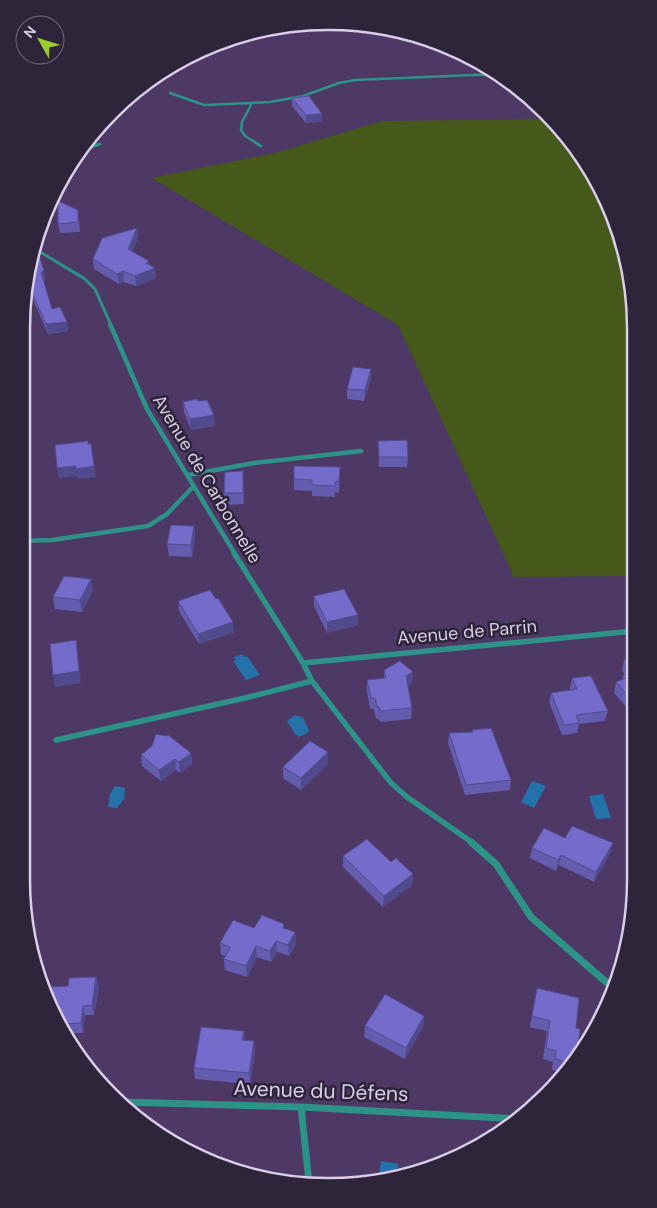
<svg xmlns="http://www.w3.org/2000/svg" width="657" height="1208" font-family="'DM Sans',sans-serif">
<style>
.green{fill:#455a1a}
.water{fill:#2571aa}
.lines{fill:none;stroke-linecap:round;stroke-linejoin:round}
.minor-far4{stroke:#2d9288;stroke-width:2.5}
.minor-far3{stroke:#2d9288;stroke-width:3}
.minor-far2{stroke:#2d9288;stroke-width:4.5}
.minor-far1{stroke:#2d9288;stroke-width:5.5}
.minor{stroke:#2d9288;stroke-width:7}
.wall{fill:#645caf}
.shaded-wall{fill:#514b8e}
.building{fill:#746bcb;stroke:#514b8e}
.labels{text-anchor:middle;stroke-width:5;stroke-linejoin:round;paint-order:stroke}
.street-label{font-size:18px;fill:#d9cde8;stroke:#2f253a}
.near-street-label{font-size:21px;fill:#d9cde8;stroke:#2f253a}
.rim{fill:none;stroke:#d9cde8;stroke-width:2.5}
</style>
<rect width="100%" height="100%" fill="#4e3865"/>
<path class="green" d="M552,119l32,39 35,71 14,60 1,287 -120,1 -116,-252 -246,-147 123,-25 107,-32z"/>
<path class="water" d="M242,654l2,3 3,-1 13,19 -14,5 -13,-19 3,-1 -2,-3z
M295,715l8,2 6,14 -3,3 -7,3 -4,-3 -8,-13z
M532,781l14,5 -12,22 -13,-6z
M115,786l10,2 -1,11 -7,9 -9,-1 2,-13z
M603,794l8,24 -15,1 -7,-23z
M381,1161l17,3 -1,11 -19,4z"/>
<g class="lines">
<path class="minor-far4" d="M170,93l34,12 66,-3 33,-6 36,-13 16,-3 142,-6
M252,103l-10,19 -1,8 4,6 13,8"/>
<path class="minor-far3" d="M256,143l5,3
M85,149l15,-5
M32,247l53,32 10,10 16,36"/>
<path class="minor-far2" d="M110,324l37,85 88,145
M188,475l66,-12 107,-12
M22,541l30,-1 96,-14 19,-12 26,-27"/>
<path class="minor-far1" d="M234,553l69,110 9,18 79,102 16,14 66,46
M303,663l331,-32
M56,740l189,-42 67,-17"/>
<path class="minor" d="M471,842l25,22 35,53 82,71
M123,1102l178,5 216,12
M301,1107l8,75"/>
</g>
<path class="wall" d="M292,98l30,24 -16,1 -14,-17z
M79,220l1,12 -20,1 -2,-9z
M137,228l1,9 -6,15 17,13 7,13 -20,8 -12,-4 -5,2 -25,-15 -1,-10z
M30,259l15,22h-2l9,28 15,13 1,9 -20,3 -16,-37 -9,3z
M371,369v10l-7,22 -17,-2v-10z
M183,402l31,13 1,11 -24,4 -7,-18z
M378,441l30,16 -1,10h-28z
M340,467l-1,26 -4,-1v5l-23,-1v-5l-18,-1v-11z
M243,471l1,33 -19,1 -1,-12z
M194,526l1,12 -3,19 -23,-1 -2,-12z
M91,579l2,11 -11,22 -27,-3 -2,-12z
M314,596l44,19v10l-31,8 -13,-27z
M178,601l56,31 -35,12 -20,-33z
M634,657v52l-4,2 -16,-18 2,-11 6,-2 2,-7 -2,-2 2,-11z
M384,670l28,14 -4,2 4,22 -1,11 -31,3 -1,-3h-3l-2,-10h-4l-3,-18v-11l17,-2z
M572,678l36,33 -3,10 -26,3 -2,9 -15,2 -13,-33 2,-9 20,-3 -1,-2z
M472,730l39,50 -1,10 -45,5 -17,-52 1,-10 23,-1z
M191,753l1,11 -12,9 -4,-3 -15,11 -19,-15 -1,-11z
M328,764l-27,26 -18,-12v-11z
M532,848l78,6 -16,28 -35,-17 -3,6 -26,-13z
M343,856l48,6 22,12 -1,11 -29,22 -40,-40z
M254,928h30l11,4 1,12 -7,12 -12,-4 -6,10 -14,-5 -10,20 -22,-7 -1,-11 1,-3 -4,-1 -1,-12z
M39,981l11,6 49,-1 -5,29h-9l-2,18h-16z
M537,988l39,40 1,26 -15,18 -10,-2 1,-8 -10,-3 4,-28 -17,-4z
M424,1016l-1,11 -18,32 -41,-22 1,-11z
M244,1031l1,10h9l1,11 -5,32 -55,-5 -1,-11z"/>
<path class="shaded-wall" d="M322,114v8l-16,1v-8z
M137,228l1,9 -9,22 -1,-10z
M149,261l1,9 5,-2 1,10 -20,8 -1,-10 11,-13z
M44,271l1,10h-3l-1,-9z
M123,271l1,11 -5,2 -2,-10z
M30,288l2,9 -9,3 2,-11z
M67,322l1,9 -20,3 -2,-10z
M371,369v10l-7,22 1,-11z
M214,415l1,11 -24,4 -1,-11z
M91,444l5,33 -18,2 -1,-3 -18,2 -2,-10z
M243,471l1,12v21l-1,-11z
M194,526l1,12 -3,19 -1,-12z
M91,579l2,11 -11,22 -2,-12z
M358,615v10l-31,8v-11z
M233,622l1,10 -35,12 -1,-10z
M76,640l2,12 3,31 -26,4 -2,-12z
M413,672l-1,12 -6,4v-12z
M634,699v10l-4,2 2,-11z
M328,752v12l-27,26v-12z
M191,753l1,11 -12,9 -1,-11z
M175,759l1,11 -15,11 -2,-11z
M613,843l-3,11 -16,28 2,-10z
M561,855l-2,10 -3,6 2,-11z
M413,874l-1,11 -29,22 1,-11z
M295,932l1,12 -7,12 -1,-11z
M276,941l1,11 -6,10 -1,-11z
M256,946l1,11 -10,20 -1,-11z
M96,977l3,9 -5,29 -2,-10z
M83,1006l2,9 -2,18 -2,-10z
M424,1016l-1,11 -18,32 1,-11z
M244,1031l1,10 -3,-1z
M254,1041l1,11 -5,32 -1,-11z"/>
<path class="building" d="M309,96l13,18 -16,1 -14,-17z
M58,201l20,9v12l-20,2z
M137,228l-9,21 21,12 -3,2 9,5 -20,8 -12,-5 -6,3 -24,-15 9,-21z
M39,255l5,16 -3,1 11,37 8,-2 7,15 -21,2 -16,-36 -5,1 5,-30z
M353,367l18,2 -6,21 -18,-1z
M197,399l1,2 9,-1 7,15 -24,4 -7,-17z
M407,440l1,17h-29l-1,-16z
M88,441v3h3l3,22 -18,3v-3l-19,2 -2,-23z
M294,466l46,1 -1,15 -3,-1 -1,5 -23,-1v-5l-18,-1z
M243,471v22h-19l1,-21z
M171,525l23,1 -3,19 -24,-1z
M64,576l27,3 -11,21 -27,-3z
M344,589l14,26 -31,7 -13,-26z
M210,590l6,9 2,-1 15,24 -35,12 -20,-33z
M76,640l3,31 -26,4 -3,-31z
M634,657v42l-2,1 -16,-18 15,-6 -6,-7 5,-3 -6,-6z
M400,661l13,11 -7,4 6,32 -32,3 -1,-4h-2l-2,-9h-4l-4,-18 19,-2 -2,-8z
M591,676l17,35 -32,4 3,8 -15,2 -13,-32 26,-4 -5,-11z
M491,728l20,52 -45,5 -17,-52 24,-1 -1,-2z
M156,734l10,2 2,-1 23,18 -12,9 -4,-3 -16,11 -18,-15 11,-9z
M310,741l18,11 -27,26 -18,-11z
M572,826l41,17 -17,29 -35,-17 -3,5 -26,-12 12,-20 21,10z
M367,839l24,23 5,-4 17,16 -29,22 -41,-40z
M262,915l22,9 -1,4 12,4 -7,13 -12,-4 -6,10 -14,-5 -10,20 -22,-7 6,-12 -10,-4 13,-23 21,8z
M96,977l-4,28 -9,1 -2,17 -19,1 -23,-43 11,6 18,-1 1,-8z
M537,988l42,10 -3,30 4,1 -3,25 -7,9 -15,-4 1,-8 -10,-3 4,-27 -18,-5z
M385,994l39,22 -18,32 -41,-22z
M201,1027l43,4 -2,9 12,1 -5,32 -55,-5z"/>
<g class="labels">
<g class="street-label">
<text transform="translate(207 479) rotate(59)" y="6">Avenue de Carbonnelle</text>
<text transform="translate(467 632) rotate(-5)" y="6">Avenue de Parrin</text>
</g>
<g class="near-street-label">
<text transform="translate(321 1091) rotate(2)" y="7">Avenue du Défens</text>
</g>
</g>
<path d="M0 0H657V1208H0ZM328 30H329A298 298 0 0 1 627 328V880A298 298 0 0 1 329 1178H328A298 298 0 0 1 30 880V328A298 298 0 0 1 328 30Z" fill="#2f253a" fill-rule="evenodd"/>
<path class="rim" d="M328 30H329A298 298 0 0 1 627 328V880A298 298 0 0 1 329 1178H328A298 298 0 0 1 30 880V328A298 298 0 0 1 328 30Z"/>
<g transform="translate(40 40) rotate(309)"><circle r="24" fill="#2f253a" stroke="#736880"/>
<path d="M0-4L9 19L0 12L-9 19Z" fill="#9cca31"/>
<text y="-8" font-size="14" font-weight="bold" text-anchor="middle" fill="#d9cde8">N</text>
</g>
</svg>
